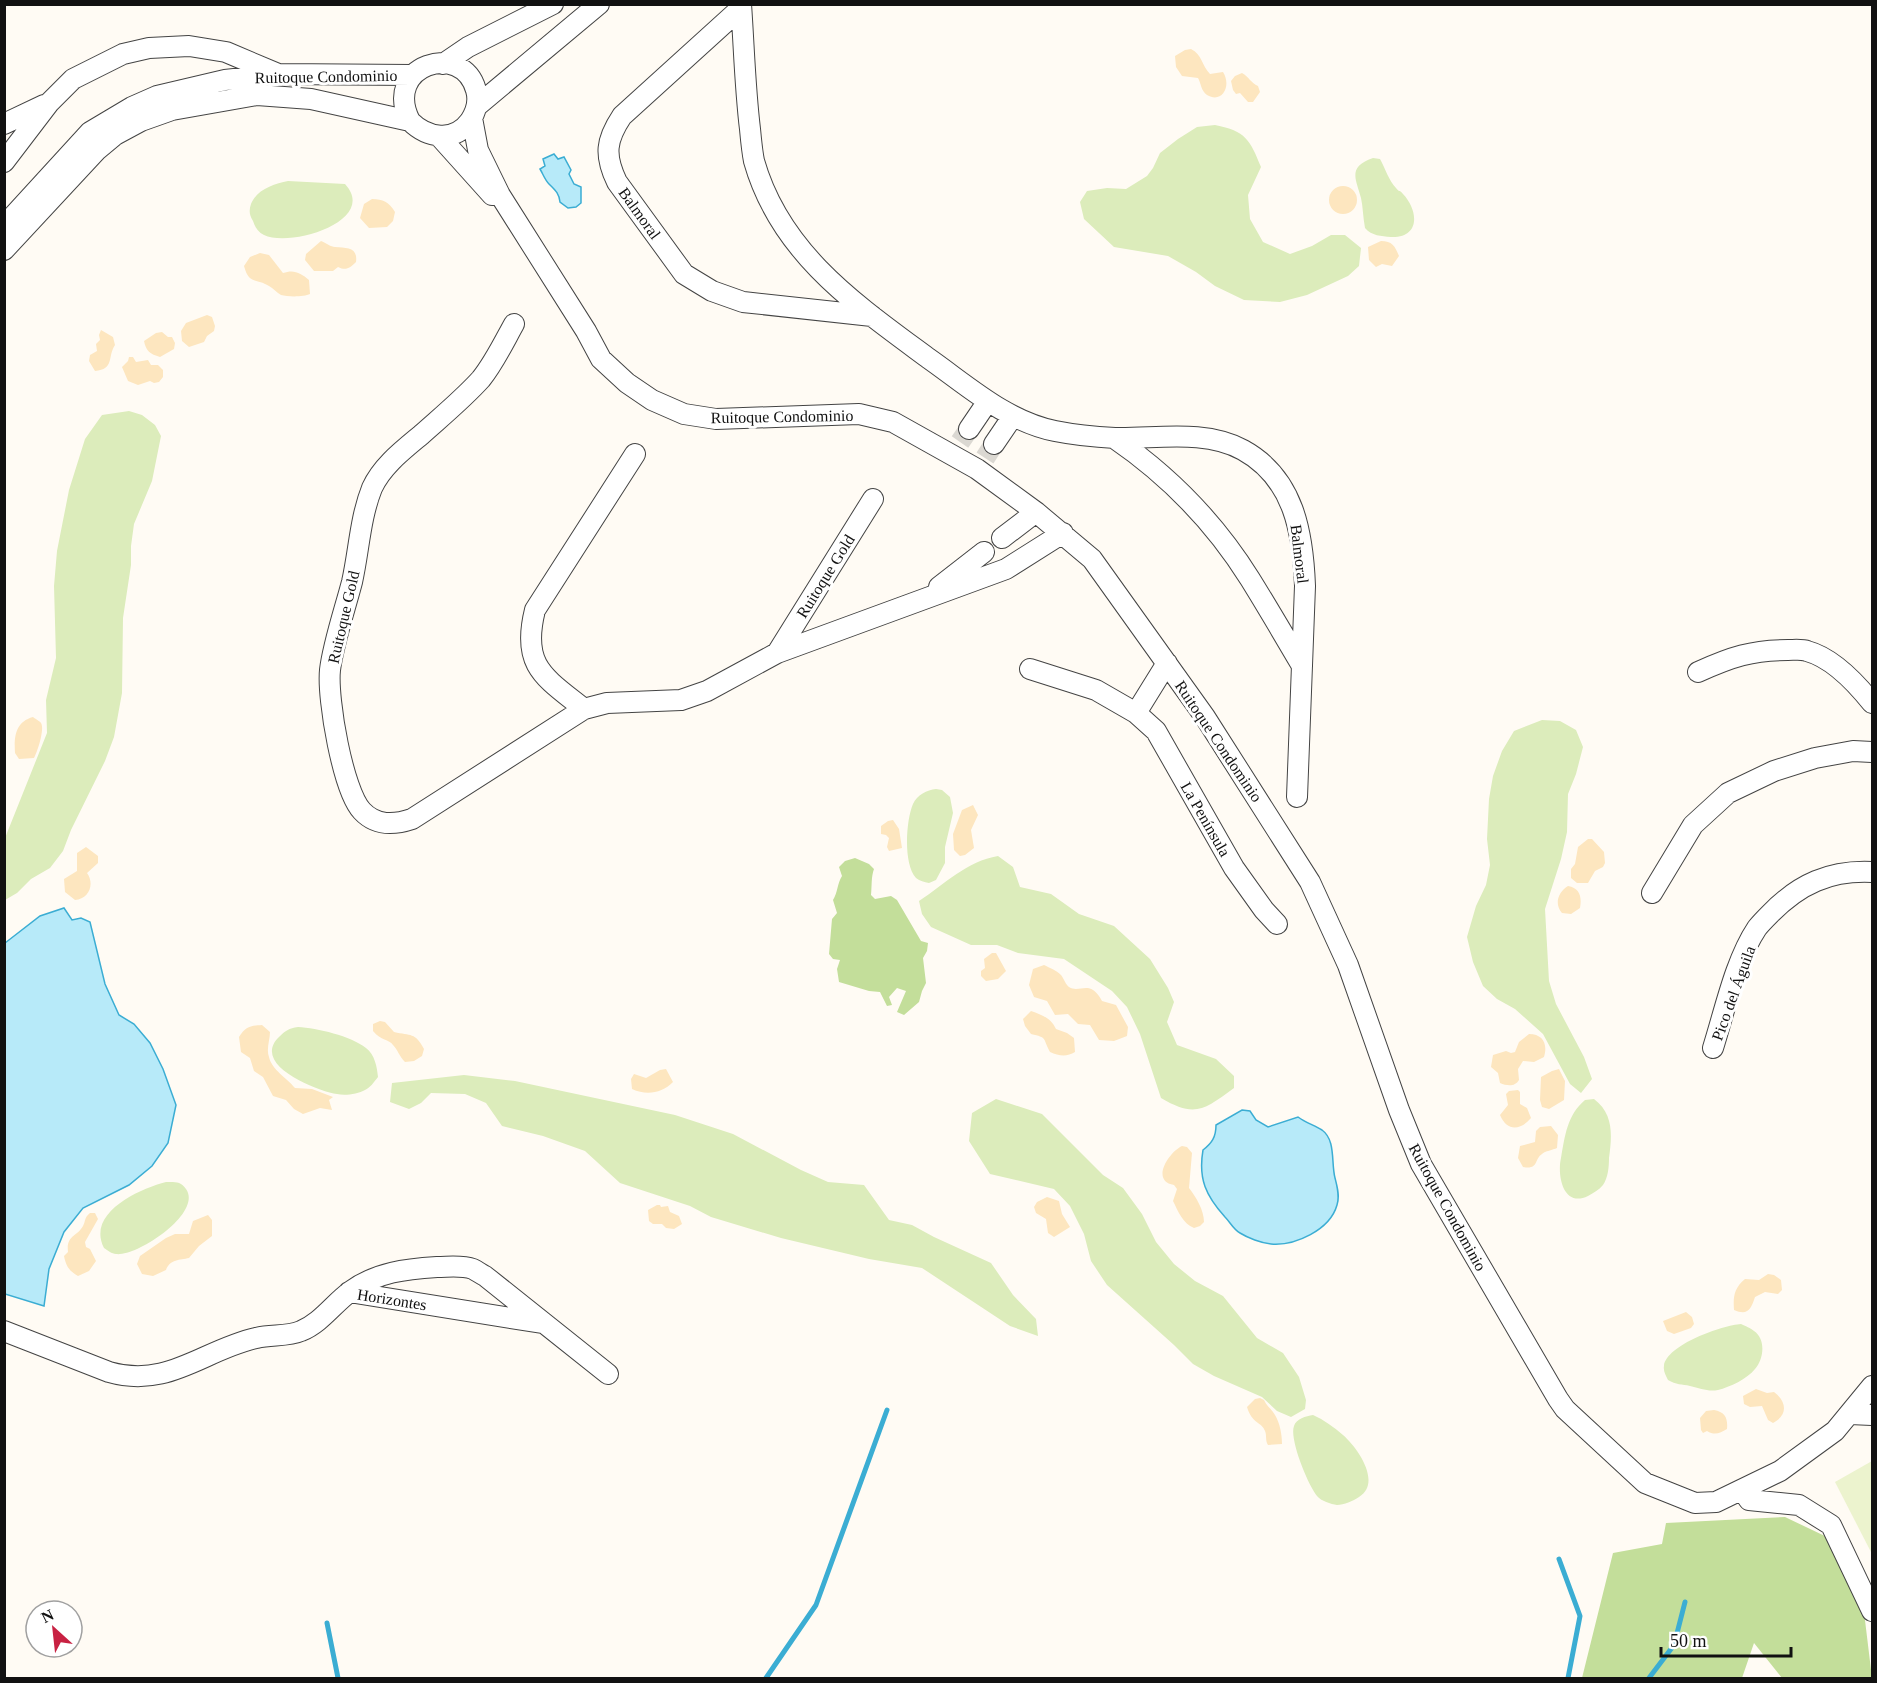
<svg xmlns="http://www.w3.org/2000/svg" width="1877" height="1683" font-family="Georgia,serif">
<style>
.green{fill:#dcecbb}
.forest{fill:#c3de9a}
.sand{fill:#fde6bf}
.pitch{fill:#ecf3ce}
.water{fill:#b7eaf9;stroke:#3badd3;stroke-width:1.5}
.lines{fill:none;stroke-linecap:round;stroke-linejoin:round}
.stream{stroke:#3badd3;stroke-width:5}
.minor-tunnel{stroke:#dbd8d2;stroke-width:20;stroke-dasharray:20 10;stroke-linecap:butt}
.minor-casing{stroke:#444;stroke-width:22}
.minor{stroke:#fff;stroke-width:20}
.labels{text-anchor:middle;stroke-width:6;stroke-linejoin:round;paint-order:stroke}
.street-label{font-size:16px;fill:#111;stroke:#fff}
</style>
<rect width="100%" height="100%" fill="#fffbf4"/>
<path class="green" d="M1215,125c31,6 35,15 46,42l-13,28 2,24 13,23 27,12 22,-8 19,-11h14l16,13 -2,18 -11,10 -41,19 -27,7 -36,-2 -29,-14 -19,-14 -28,-16 -54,-9 -30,-28 -4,-17 7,-11 20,-3 19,1 21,-13 6,-8 7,-15 18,-14 19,-12z
M1373,158l7,1c5,9 9,22 16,29 5,6 2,0 7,6 16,17 17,44 -12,43 -10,-1 -19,-1 -26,-9 -2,-10 -2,-21 -4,-30 -5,-19 -14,-31 12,-40z
M288,181l57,3c34,37 -55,64 -81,51 -6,-3 -9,-8 -11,-14 -4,-6 -4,-11 -2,-17 6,-15 23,-20 37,-23z
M129,411l13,4 13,10 6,11 -9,45 -18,43 -3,22v19l-8,53 -1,75 -8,44 -9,24 -34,69 -8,21 -13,17 -19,11 -14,14 -12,7v-62l42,-105 -1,-33 10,-42 -2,-72 3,-35 12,-61 16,-51 17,-24z
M1542,720l18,1 16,9 7,17 -7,27 -8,20 -1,38 -6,27 -16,50 4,72 7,23 28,53 8,22 -11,14 -11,-9 -27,-50 -28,-25 -18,-10 -14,-13 -10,-24 -6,-25 9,-31 10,-21 4,-20 -3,-26 2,-40 4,-23 9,-25 12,-20z
M936,789l6,1 8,7 3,16 -8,34v16l-9,17 -7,3c-5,-1 -9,-2 -13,-5 -13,-14 -10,-58 -3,-74 4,-9 14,-14 23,-15z
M998,856l15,11 7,20 31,7 28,20 35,12 36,33 18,29 6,14 -7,20 10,23 39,14 18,17v12c-30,22 -39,30 -73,10l-21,-64 -13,-27 -15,-16 -48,-32 -46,-6 -21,-8h-26l-40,-18 -9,-13 -3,-13c26,-17 48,-40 79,-45z
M298,1027c19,1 53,9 68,21 9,7 11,19 12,29 -4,5 -8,11 -13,13 -7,4 -20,6 -28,4 -19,-3 -87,-29 -58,-57 6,-6 10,-9 19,-10z
M464,1075l51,6 160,34 58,19 68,36 27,12 36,3 25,35 23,5 22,12 57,26 22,32 23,24 2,17 -28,-10 -88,-58 -53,-9 -88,-21 -70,-21 -21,-11 -70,-23 -35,-32 -42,-15 -41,-10 -16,-23 -21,-9 -34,-1 -10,10 -12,6 -19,-7 2,-19z
M996,1099l46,15 61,61 20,13 19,26 14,28 18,22 21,17 28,15 34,42 26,15 16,24 7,23 -1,9 -14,8 -14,-6 -15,-14 -48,-21 -21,-12 -19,-19 -67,-60 -16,-24 -7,-27 -14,-28 -16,-17 -64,-15 -21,-33 3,-28z
M1594,1099c20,15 18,37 15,59 0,9 -1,20 -6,27 -4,5 -10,8 -15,11 -25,12 -31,-21 -27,-38 4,-22 6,-43 24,-58z
M166,1182c8,0 15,-1 20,7 17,24 -49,68 -70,65 -4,0 -9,-4 -12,-6 -18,-35 35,-59 62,-66z
M1741,1324c4,2 10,4 13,7 12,8 10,28 1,38 -8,10 -25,18 -37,21 -10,2 -18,-2 -28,-4 -8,-2 -14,-1 -22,-6 -2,-4 -5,-9 -4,-14 2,-21 59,-41 77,-42z
M1313,1415c11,5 21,12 30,20 15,13 39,48 16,62 -6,4 -15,8 -22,8 -6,-1 -16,-4 -20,-9 -9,-11 -28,-57 -23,-70 2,-7 12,-10 19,-11z"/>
<path class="forest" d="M855,858l14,6 5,5c-3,8 -2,17 -3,26l4,4 16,-3 6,4 24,41 7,2 -1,8 -4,7 3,25 -4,8 -3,11 -15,13 -7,-3 9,-21 -9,-3 -8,9 3,8 -5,1 -7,-14 -11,-1 -30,-9 -2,-13 3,-9 -7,-1 -4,-5 3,-35 5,-6 -4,-13c5,-8 4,-16 9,-24l-3,-9 6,-6z
M1785,1517l44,21 35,74 8,66h-90l-28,-35 -12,35h-160l31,-125 49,-9 4,-21z"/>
<path class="sand" d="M1191,49c11,5 11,17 19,25l13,-2c9,14 -1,32 -16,23 -6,-4 -6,-12 -9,-17l-16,-2 -6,-9 -1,-11 10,-6z
M1242,73c7,4 9,10 16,13l2,6 -7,10h-5l-8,-9 -4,1 -3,-4 -2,-9 4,-5z
M1329 200a14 14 0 1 1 28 0a14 14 0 1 1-28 0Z
M372,199c11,0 17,3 23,13l-2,9 -6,6 -18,1 -9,-10 4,-14z
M321,241c5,2 10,6 14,6 12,1 23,0 21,15 -6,6 -10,9 -18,5l-5,4h-19l-9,-11 1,-6z
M1381,241c11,0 14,5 18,15l-7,10 -10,-2 -6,3 -7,-7 -1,-13z
M260,253l9,2 14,18c11,-4 18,0 26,7l1,14c-6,3 -22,3 -29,1 -4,-2 -8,-7 -12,-9 -13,-8 -20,-1 -25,-20l6,-9z
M207,315l5,2 3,9 -1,5 -7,5 -3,6 -15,5 -7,-6 -1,-10 5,-8z
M101,330l12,7 2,8c-8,12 0,24 -20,26l-6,-10 1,-6 7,-4 -1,-7 4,-4 -1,-5z
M162,332l6,5h4l3,6 -1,6 -14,8c-10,-3 -14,-6 -16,-16l12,-8z
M129,357h4l3,5 12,-2 3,5h7l5,5v7l-4,5 -5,1 -4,-2 -12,4 -10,-4 -6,-14 6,-6z
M33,717c1,1 8,5 8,6 4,6 -4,30 -7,35l-15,1 -4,-6c-1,-16 0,-31 18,-36z
M973,805l5,10 -7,15 3,18 -9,7 -5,1 -6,-6 -1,-16 9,-24z
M893,820l6,9 3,19 -13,3 -2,-4 2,-9 -3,-3 -5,-1v-8l7,-5z
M1588,839h4l12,13 1,11 -2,4 -8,4 -7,12h-11l-6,-5v-9l4,-5 3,-17z
M86,847l12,9v7l-11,10c8,11 2,26 -12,27l-10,-8 -1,-13 13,-8v-18z
M1568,886c12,2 14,11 12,22l-9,6 -9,-1c-8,-9 -4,-21 6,-27z
M992,953h4l10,18 -8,8 -12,2 -5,-5v-5l4,-3 -1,-9z
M1044,965c6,3 12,5 17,10 3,4 5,10 8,12 11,7 21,-9 33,14l14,4 12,22 -1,9 -13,5 -15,-1 -9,-15 -12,-1 -10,-10 -13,1 -8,-14 -13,-4 -5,-12 4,-16z
M1031,1011c11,4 20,7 25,18l11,4 7,5 1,14c-8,5 -16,4 -25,0 -8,-15 -2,-14 -19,-18l-6,-8 -2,-7z
M380,1021l5,1 9,10c17,4 21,0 30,17l-2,7 -8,5 -9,1c-6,-6 -7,-12 -12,-17 -4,-6 -12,-4 -20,-14v-7z
M262,1025l8,7c0,8 -4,17 -1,25 3,13 18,21 26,31l17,1 21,8 -4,3 3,10 -12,-2 -17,6 -9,-5 -8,-9 -13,-4 -10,-19 -9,-6 -4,-13 -9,-6 -2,-15c7,-11 11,-11 23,-12z
M1529,1034c14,0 19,10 15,23l-10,5 -11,-1 -5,8 1,11c-4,7 -12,6 -19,3l-2,-10 -7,-6 2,-12 13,-4 5,2 4,-1 4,-10z
M666,1069l7,13c-11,11 -26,14 -41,7l-1,-10 3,-5 12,4 14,-8z
M1559,1069l6,12 -1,19 -15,9 -7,-2 -2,-7 1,-23 11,-6z
M1518,1090l2,2v12l7,4 4,10c-10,12 -24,14 -31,-3l8,-10 -2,-11 3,-3z
M1551,1126l7,9 -1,13c-4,2 -12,3 -15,6 -8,5 -3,16 -19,13l-5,-9 2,-12 15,-4 1,-11 4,-4z
M1182,1146l5,1 5,6 -3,35c7,9 15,22 15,34l-4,4 -6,2c-11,-4 -16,-17 -21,-27l4,-12 -3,-4c-24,-4 -5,-33 8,-39z
M1047,1197l12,4 3,13 8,13 -16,10 -6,-4 -2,-14 -10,-6 -2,-6 3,-5z
M657,1205h3l1,2 7,-1 2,6 9,4 3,8 -8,5 -8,-1 -4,-4h-9l-4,-3 -1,-11z
M90,1213h5l3,6 -13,23 1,5 4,2 6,12 -7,10 -11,5c-9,-5 -12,-10 -14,-20l4,-4c-2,-17 9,-15 15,-26 3,-6 1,-8 7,-13z
M208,1215l4,5v16l-13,10 -10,12c-9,2 -19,1 -23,12l-13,6 -11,-2 -5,-10 3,-8 26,-18 9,-4h14l4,-13z
M1768,1274l6,1 7,5 1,10 -4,4 -13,-2 -10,5c-4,12 -7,19 -21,13 -1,-13 0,-22 11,-31l14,1z
M1686,1312l6,5 2,7 -3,4 -17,6 -7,-3 -4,-10z
M1756,1389l11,4 7,-1c13,10 14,23 -1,31l-5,-3 -6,-14 -12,1 -6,-3 -1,-8z
M1260,1398l4,2c3,7 8,9 11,15 5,8 7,20 7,29l-14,1c-3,-5 -1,-9 -3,-14 -3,-9 -13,-7 -18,-24l8,-8z
M1714,1410c11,2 14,8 13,19 -7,4 -12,7 -20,2l-4,2 -2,-3 -1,-12 6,-7z"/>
<path class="pitch" d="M1872,1461v93l-37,-72z"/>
<path class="water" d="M554,154l4,5 6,-2 7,13 -2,4 5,10 7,3v16l-5,4 -8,1 -8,-6c-1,-9 -5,-12 -11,-18 -4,-4 -6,-10 -9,-15l5,-3 -2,-7z
M64,908l8,12 9,-2 9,4 15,62 14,31 15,9 16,19 13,26 13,36 -8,38 -16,23 -23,19 -46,23 -19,24 -15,37 -5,37 -39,-12v-351l35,-27z
M1242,1110l8,1 6,9 12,7 30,-10c8,6 16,8 24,13 14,10 9,33 13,48 2,8 5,18 2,27 -7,25 -42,41 -66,39 -10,-1 -23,-6 -31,-11 -6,-3 -10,-11 -15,-16 -19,-21 -27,-38 -22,-67 9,-7 13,-13 13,-25z"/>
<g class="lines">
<path class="stream" d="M1559,1559l21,57 -12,62
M327,1623l11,55
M766,1678l50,-73 71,-195
M1649,1678l25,-33 11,-43"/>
<path class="minor-tunnel" d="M960,442l9,-13
M985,458l9,-14"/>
<defs>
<path id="minor" d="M741,4c3,42 4,84 9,125 1,11 2,22 4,32 26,92 101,143 174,197 40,28 78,63 127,73 20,4 40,6 60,7 41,1 90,-9 128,12 51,28 60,83 62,136l-8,211
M741,8l-119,108c-16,24 -18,39 -5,66l67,92 28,17 31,11 129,14
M443,64l25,-17 85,-43
M477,106l122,-102
M472,118l6,32 22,45 86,136 15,28 26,24 25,17 32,14 32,5 143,-5 34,8 84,47 59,43 56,47 113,158 105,165 38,83 51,145 22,54 137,235 7,10 80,74 50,20 21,-1 64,-31 55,-40 37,-45
M4,124l40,-19
M439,136l53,59h3
M4,162l45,-59 24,-24 50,-25 26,-6 40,-2 37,6 52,22
M4,226l86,-94 42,-25 25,-11 68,-16 53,-6 134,1
M4,250l93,-100 18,-15 26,-14 31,-11 85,-15 54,4 99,22c17,17 44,22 60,0 6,-9 9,-21 6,-31 -14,-50 -94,-25 -66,31
M514,324c-10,18 -20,39 -33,55 -18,20 -40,38 -60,56 -18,15 -39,31 -49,53 -12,30 -13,63 -20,94 -7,27 -19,62 -22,88 -3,29 13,121 32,141 14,15 32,14 50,8l172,-110 23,-6 74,-3 26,-9 70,-38 229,-84 57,-36
M969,429l19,-28
M1114,438c54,37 101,85 136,141 18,29 35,58 52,87
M994,444l19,-28
M1002,538l34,-26
M939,587l45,-35
M777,653l96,-154
M1030,669l66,21 40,23 20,18 78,137 30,42 13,14
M1698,672c33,-15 54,-22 90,-22 6,0 14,-1 19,1 26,7 49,32 65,52
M584,709c-40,-32 -63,-43 -49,-99l100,-156
M1136,713l31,-50
M1652,893l41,-68 35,-32 46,-22 41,-13 38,-7 19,1
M1713,1048c12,-38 22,-87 44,-120 4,-5 9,-10 13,-14 29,-30 60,-44 102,-42
M349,1292l193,31
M4,1331l105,41c59,17 94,-22 147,-34 15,-4 31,-1 45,-7 20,-8 33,-28 50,-40 26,-19 55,-22 86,-24 12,0 25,-2 36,2 4,2 8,5 12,7l123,98
M1850,1414l22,1
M1742,1490l7,10 50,5 32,20 41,86"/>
</defs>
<use href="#minor" class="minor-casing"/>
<use href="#minor" class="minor"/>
</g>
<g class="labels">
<g class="street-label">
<text transform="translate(326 76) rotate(-1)" y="6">Ruitoque Condominio</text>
<text transform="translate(640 213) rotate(54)" y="6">Balmoral</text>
<text transform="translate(782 416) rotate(-1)" y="6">Ruitoque Condominio</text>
<text transform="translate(1300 554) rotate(83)" y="6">Balmoral</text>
<text transform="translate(825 576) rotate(-58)" y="6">Ruitoque Gold</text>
<text transform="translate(343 617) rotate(-77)" y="6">Ruitoque Gold</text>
<text transform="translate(1219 741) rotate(56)" y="6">Ruitoque Condominio</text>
<text transform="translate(1206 819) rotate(60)" y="6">La Península</text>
<text transform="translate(1733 993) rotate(-70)" y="6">Pico del Águila</text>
<text transform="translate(1448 1207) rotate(61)" y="6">Ruitoque Condominio</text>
<text transform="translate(392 1299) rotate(9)" y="6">Horizontes</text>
</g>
</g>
<rect width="1877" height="1683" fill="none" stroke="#111111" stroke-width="12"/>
<g transform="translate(54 1629) rotate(333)"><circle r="28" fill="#ffffff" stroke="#a0a0a0" stroke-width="1.5"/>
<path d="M0-4.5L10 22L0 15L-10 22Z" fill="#c82142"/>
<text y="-9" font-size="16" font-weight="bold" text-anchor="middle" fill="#111111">N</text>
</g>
<path d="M1661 1647v9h130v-9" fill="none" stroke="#111111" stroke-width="3"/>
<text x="1670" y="1647" font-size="18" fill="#111111" stroke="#ffffff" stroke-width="4.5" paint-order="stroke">50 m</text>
</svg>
